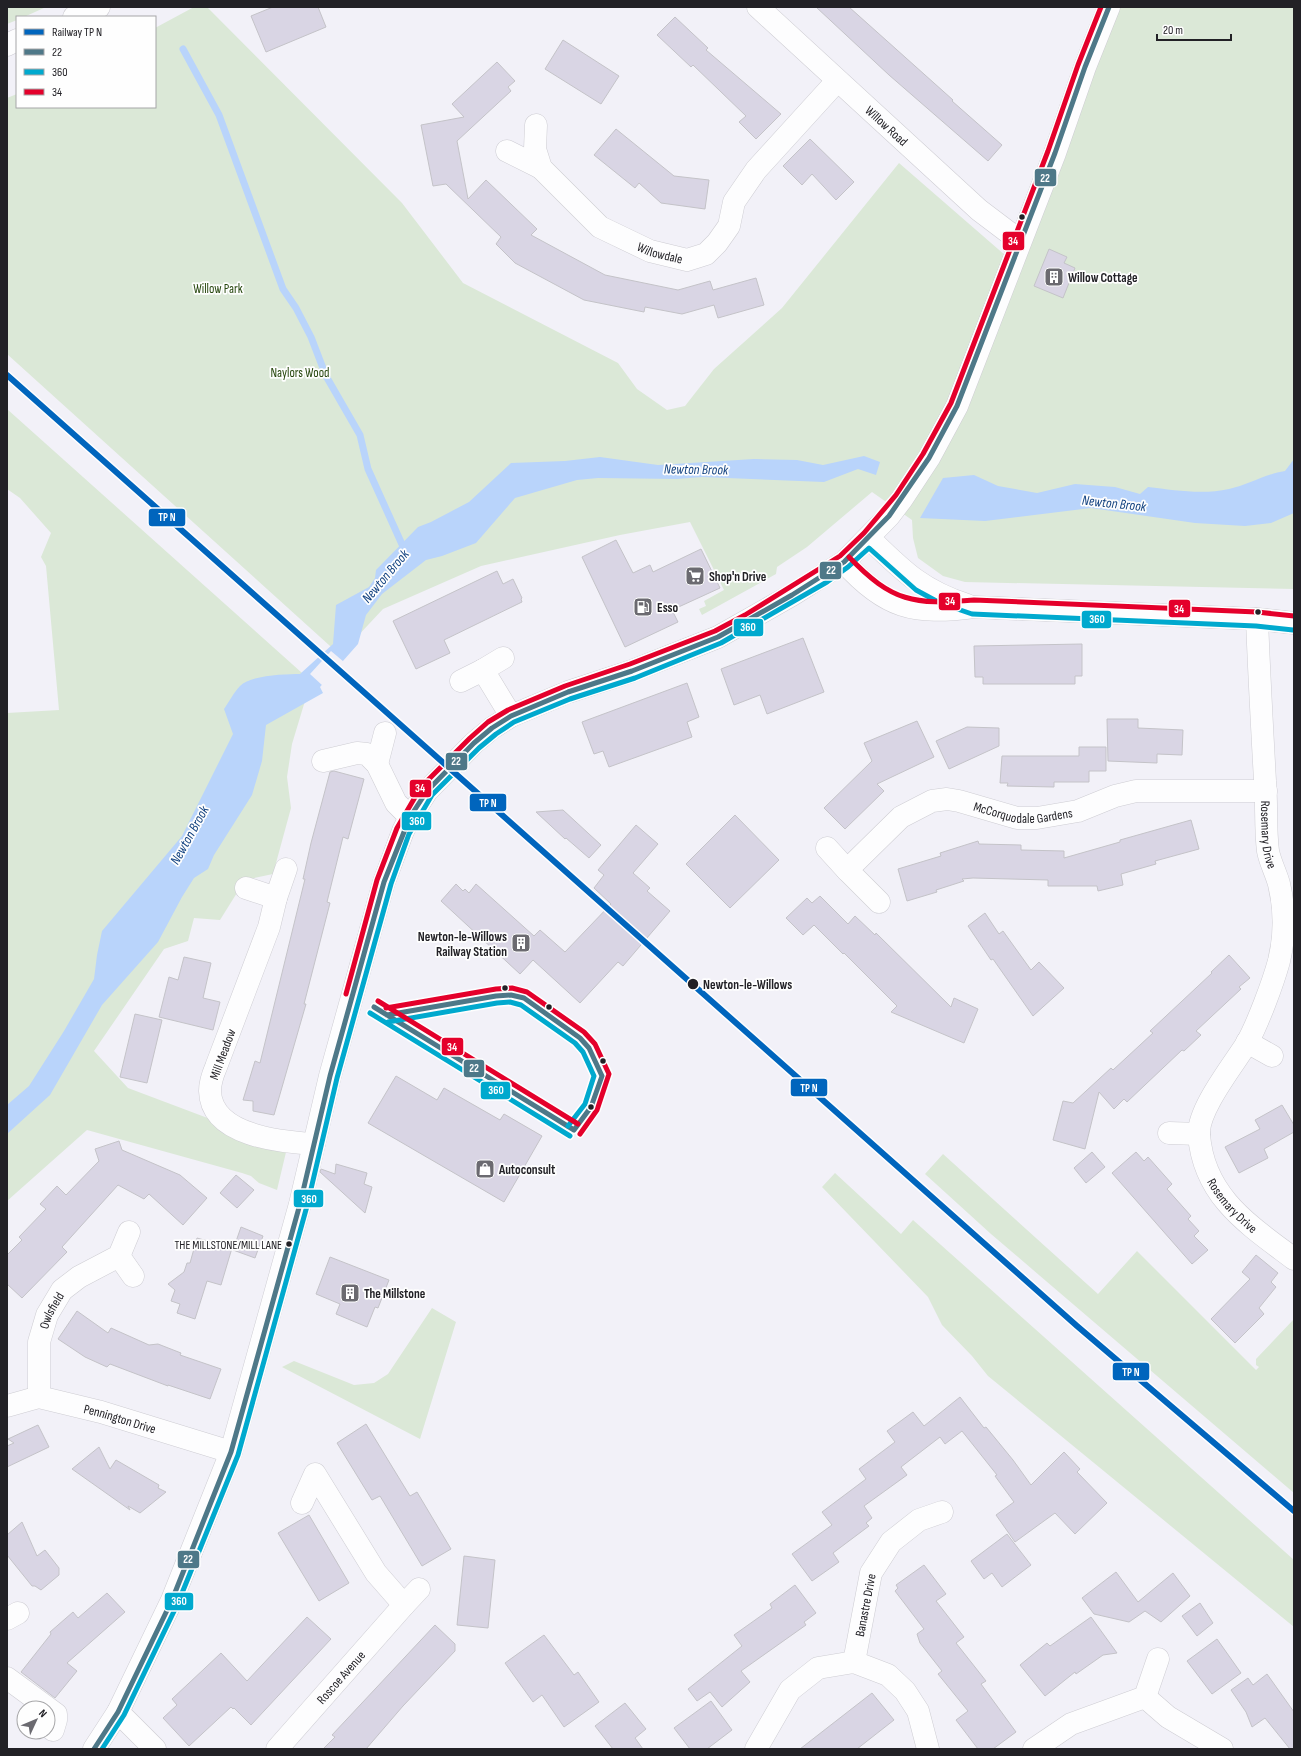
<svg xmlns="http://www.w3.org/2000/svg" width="1301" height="1756" font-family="'Sofia Sans Condensed',sans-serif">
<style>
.green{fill:#dbe8d7}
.water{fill:#b9d4fb}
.pier{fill:#f2f1f8}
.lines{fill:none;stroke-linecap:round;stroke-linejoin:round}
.stream{stroke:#b9d4fb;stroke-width:7}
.building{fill:#d9d5e4;stroke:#c4c3c8}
.minor-casing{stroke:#cecdd3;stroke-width:23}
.major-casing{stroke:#cecdd3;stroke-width:23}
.minor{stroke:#fdfdfe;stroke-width:22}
.major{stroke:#fdfdfe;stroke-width:22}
.bus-1-casing{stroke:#fefefe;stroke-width:8}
.bus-2-casing{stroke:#fefefe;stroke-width:8}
.bus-3-casing{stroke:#fefefe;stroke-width:8}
.bus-1{stroke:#4e7888;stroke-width:5}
.bus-2{stroke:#00a9ce;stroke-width:5}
.bus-3{stroke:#e4002b;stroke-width:5}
.rail-1-casing{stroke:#fefefe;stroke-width:9}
.rail-1{stroke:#0065bd;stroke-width:6}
.bus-dot{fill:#222126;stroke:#fefefe;stroke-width:1.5}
.labels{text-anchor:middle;stroke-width:3.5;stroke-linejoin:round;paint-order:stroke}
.bus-label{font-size:12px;fill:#222126;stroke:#fefefe;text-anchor:end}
.street-label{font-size:13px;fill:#222126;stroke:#fefefe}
.poi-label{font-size:13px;font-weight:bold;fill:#222126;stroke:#fefefe;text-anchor:start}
.park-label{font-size:13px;fill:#25460c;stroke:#fefefe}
.stop-label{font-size:13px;font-weight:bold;fill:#222126;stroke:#fefefe;text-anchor:start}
.water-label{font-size:14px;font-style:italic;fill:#124280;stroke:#fefefe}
.line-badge{stroke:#fefefe;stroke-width:1.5}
.badge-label{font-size:11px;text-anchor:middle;font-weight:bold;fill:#fff}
</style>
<rect width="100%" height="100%" fill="#f2f1f8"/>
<path class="green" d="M7,7h39l-22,10h-7v3l-10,4z
M194,7h13l195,196 61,80 155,80 19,26 30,21 18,-4 29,-37 68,-61 117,-145 122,106 88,-262h185v582l-329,-7 -22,-6 -25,-18 -5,-20 -1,-18 -40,-28 -65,55 -30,20 -1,7 -74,41 -3,-6 7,-3 -2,-5 20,-11 -34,-68 -70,13 -139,31 -98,43 -43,46 -333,-301v-256l10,-4v13h138v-79z
M7,409l304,272 -19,63 -5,33 4,31 -18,66 -28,6 -25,40 -26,-2 -6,23 -24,8 -70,102 34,37 159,60 -10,42 -18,-7 -8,-7 -9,-3 -155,-43 -80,71v-488l52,-3 -13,-144 -5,-9 10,-24 -31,-35 -13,-9z
M943,1154l155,140 39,-43 119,119 3,-3 -3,-2v-6l38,-40v174l-303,-259 -66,-60z
M835,1173l66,61 12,-14 381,340v67l-306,-251 -16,-20 -30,-31 -14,-28 -106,-110z
M432,1308l24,14 -36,117 -138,-72 12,-6 60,24 20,-2 14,-9z"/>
<path class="water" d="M864,456l16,6 -4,13 -18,-6 -34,13 -122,-5 -25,2 -79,-1 -21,2 -62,18 -39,45 -34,13 -16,4 -44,34 -16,21 -8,29 -38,43 3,6 -57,32 -4,36 -10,34 -38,60 -6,14 -14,9 -12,19 -24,45 -56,63 -52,90 -43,39v-29l22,-19 35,-55 30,-52 3,-24 5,-24 80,-95 51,-102 -9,-25c5,-7 10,-17 16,-23 11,-11 45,-12 60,-12l33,-30 3,-39 33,-18 6,-9 1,-8 42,-43 13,-5 38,-20 42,-39 54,-2 35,-4 58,8 96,-6 43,1 26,5z
M1294,459v54l-23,10 -26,3 -50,-3 -104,-15 -106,13 -65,-3 23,-40 31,-3 24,11 39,7 38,-9 40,3 25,7 8,-7c26,3 54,8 81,2 19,-4 36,-15 56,-18z"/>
<path class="pier" d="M331,651l13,11 -21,24 -13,-12z"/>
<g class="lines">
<path class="stream" d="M183,49l36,66 64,174 13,19 15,29 15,39 34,59 8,34 37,82"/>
</g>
<path class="building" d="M273,7h45l8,20 -60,25 -15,-36z
M816,7h33l104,93 -1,1 50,44 -14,16 -99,-86z
M675,17l33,31 -2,2 75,64 -25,25 -17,-17 7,-6 -53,-51 -2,2 -34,-32z
M563,40l56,36 -18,28 -56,-35z
M497,62l18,19 -7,6 3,4 -54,50 11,58 18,-19 51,49 -6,6 74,40 73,15 32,-9 3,9 43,-12 8,27 -46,13 -4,-13 -32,9 -37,-7 -1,5 -60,-12 -69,-37 -19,-19 5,-7 -55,-53 -13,2 -12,-61 43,-8 -12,-13z
M616,129l58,47 35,4 -4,29 -44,-6 -22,-20 -4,5 -41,-33z
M810,139l44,43 -18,18 -24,-26 -10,11 -19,-19z
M1049,249l18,8 -3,6 11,5 -12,30 -29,-12z
M616,540l17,33 17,-8 3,7 48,-23 19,39 -48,22 6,12 -53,25 -43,-90z
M497,571l6,13 10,-5 9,19 -1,1 1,3 -78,38 6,13 -34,16 -23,-48z
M803,638l21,54 -57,22 -7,-19 -26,10 -13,-36z
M1082,644v32h-7v8h-92v-7h-8l-1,-31z
M687,683l12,34 -12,5 5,15 -83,30 -6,-16 -9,3 -12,-32z
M1107,719h31v9l45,2 -1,25 -25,-1v9l-49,-2z
M917,721l17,36 -57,27 7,7 -39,38 -21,-21 48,-47 -8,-18z
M967,727l32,1v18l-50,23 -13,-28z
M1079,747h27v24h-17v11h-35v5l-47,-1 1,-3h-8l2,-27h77z
M334,771l30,8 -16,60 -5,-2 -16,65 3,1 -26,101h2l-32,111 -21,-4v-10l-10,-1 12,-39 5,2 45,-184h-2l8,-36 19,-71z
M563,810l38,35 -12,13 -23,-20 -1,1 -29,-27z
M735,815l44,45 -49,48 -44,-44z
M1191,820l8,29 -44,12 1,3 -35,10 2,11 -25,6 -1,-5h-49v-6l-75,-2 -11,1 2,2 -28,9 1,2 -30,9 -9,-32 43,-13 -1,-3 38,-12 1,3 42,1v5l43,1v7l56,-16v-2z
M636,825l22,19 -25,29 17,15 -3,3 23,20 -47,55 -5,-4 -38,41 -47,-43 -13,14 -79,-73 15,-17 7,7 2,-2 4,4 7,-9 58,52 6,-6 25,22 46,-48 -17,-16 10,-13 -6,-5z
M820,896l28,28 7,-8 20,19 1,-2 75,74 3,-9 24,11 -14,34 -73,-31 6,-6 -53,-53 -1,1 -29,-29 -11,10 -17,-17 21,-20 5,5z
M985,913l14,21 4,-3 28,39 8,-8 25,26 -31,28 -40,-57 -2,1 -23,-34z
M1229,955l21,23 -11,9 2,2 -45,42 5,4 -17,16 -2,-1 -55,52 -3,-3 -10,10 -15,-17 -14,57 -32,-9 10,-39 10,2 38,-35 2,2 40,-37 -3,-2 62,-58 -1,-1z
M184,957l27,6 -8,35 17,4 -7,28 -54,-13 10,-40 9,3z
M135,1014l27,6 -15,63 -27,-6z
M396,1076l41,24 7,-12 56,32 4,-6 38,22 -38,66 -136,-79z
M1282,1105l12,20v7l-30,17 4,9 -29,15 -14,-26 35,-18 -5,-9z
M119,1141l3,9 58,25 27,23 -24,27 -34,-31 -5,5 -26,-14 -56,62 5,5 -45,46 -15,-14v-29l15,-15 -3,-3 27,-28 -6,-5 17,-18 9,9 33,-34 -4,-12z
M1092,1152l13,15 -19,16 -12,-15z
M1136,1152l8,9 4,-4 24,27 -5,5 24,27 -3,3 11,12 -5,5 14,14 -16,14 -80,-91z
M336,1164l31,9 -3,11 8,3 -7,26 -45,-41 1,-3 14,5z
M236,1175l18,15 -17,18 -17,-15z
M241,1227l22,9 -8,22 -22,-8z
M197,1238l35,10 -11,37 -14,-4 -12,38 -18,-6 3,-9 -9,-3 4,-11 -7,-6 16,-12 3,-9h3z
M1256,1255l22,18 -7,9 5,5 -17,21 5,6 -29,29 -24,-24 39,-40 -8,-7z
M330,1257l59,23 -11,28 -3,-1 -8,20 -31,-13 4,-10 -24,-10z
M77,1311l31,22 3,-5 38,17 9,-1 23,9 -1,2 41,14 -11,30 -42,-14v1l-58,-22 -3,3 -22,-10 -27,-18z
M960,1397l24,31 2,-1 27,33 18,25 33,-33 16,17 -3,3 30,31 -32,31 -20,-21 -40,29 -19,-27 18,-13 -19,-26 2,-1 -35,-44 -17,13 -5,-7 -39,30 6,8 -43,31 8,12 -6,5 3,3 -36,27 6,9 -27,19 -20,-27 40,-29 -10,-13 44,-33 -7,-10 36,-27 -8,-11 26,-19 11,14z
M366,1424l44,72 7,-4 34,57 -29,17 -42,-70 -8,4 -35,-57z
M38,1425l11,22 -42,20v-21l7,-3 -6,-4z
M99,1447l11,22 6,-9 43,25 -1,3 8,4 -26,21 -12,-7 2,4 -58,-41z
M309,1515l40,68 -30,18 -41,-68z
M22,1522l15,34 8,-6 14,18v7l-18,15 -6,-4h-3l-25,-31v-20z
M1007,1534l24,31 -29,22 -10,-14 -8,6 -13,-18z
M464,1556l31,4 -7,68 -31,-3z
M924,1565l22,29 -10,7 28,36 -8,6 30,38 -5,3 35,48 -23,17h-15l-22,-29 12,-9 -30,-37 4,-3 -22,-28 -3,-9 7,-5 -29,-38 3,-3 -2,-3z
M1116,1572l22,30 35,-29 17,23 -29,26 -16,-11 -16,11 -35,-8 -12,-16z
M795,1585l21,28 -12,9 2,3 -65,46 9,11 -28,25 -12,-15 -13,9 -9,-12 54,-43 -8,-11 38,-27 -2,-4z
M107,1593l18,19 -58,51 10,8 -22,27 -34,-26 30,-38 -1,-2 23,-20 5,6z
M1200,1603l13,20 -16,13 -15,-20z
M307,1617l24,22 -80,86 -17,-17 -1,1 -2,-2 -42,39 -26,-28 14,-13 -5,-6 49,-46 26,28z
M1091,1617l26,36 -14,2 -27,19 -1,-2 -30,24 -25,-31 27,-22 3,3z
M435,1625l20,19v7l-52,55 -37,43h-43l12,-12 -3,-2z
M544,1635l30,40 4,-3 21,30 -35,25 -22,-32 -9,7 -28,-39z
M1217,1639l24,34 -29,21 -25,-33z
M1267,1674l27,38v37h-4l-25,-31 -13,9 -6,-15 -15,-22 17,-12 5,7z
M872,1693l22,27 -37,29h-57z
M711,1701l21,29 -25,19h-17l-16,-21z
M625,1703l21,26 -11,9 8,11h-30l-18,-23z"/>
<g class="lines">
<defs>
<g id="minor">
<path id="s1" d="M758,7l221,203 41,31"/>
<path d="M74,17l25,-10"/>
<path d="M7,45l10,-5"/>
<path id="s2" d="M536,125l-1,24 6,19 59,59 50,24 37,9 19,-6 11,-11 12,-17 5,-24 22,-32 81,-89"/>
<path d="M507,151l34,17"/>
<path id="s3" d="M1257,619c2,54 5,108 8,162 2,23 0,47 3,70 2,11 8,22 11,33 6,25 6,52 0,77 -6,22 -21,62 -32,82 -13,21 -50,67 -48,92 5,62 50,90 95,124"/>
<path d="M483,670l20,-12"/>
<path d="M461,681l22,-11 28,46"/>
<path d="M323,761l34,-8 10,1 10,10 19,39 14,14"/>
<path d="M377,764l8,-31"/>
<path d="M827,848l20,22"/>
<path d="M286,869l-10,29 -7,29 -53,140c-3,7 -6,15 -6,24 1,45 71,51 104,53"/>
<path d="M246,888l30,10"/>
<path id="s4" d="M879,902l-32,-32 54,-53 31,-16 15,-2 12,2 58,17h20l41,-7 37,-15 21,-5h130"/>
<path d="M1247,1042l25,14"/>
<path d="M1169,1133l30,1"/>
<path d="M119,1256l14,20"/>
<path id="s5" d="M39,1397v-55l8,-27 15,-25 17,-13 40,-21 10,-24"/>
<path id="s6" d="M7,1406l32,-9 62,15 130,40"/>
<path d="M404,1605l15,-16"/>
<path d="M7,1619l11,-6"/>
<path id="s7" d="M854,1662l17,-89 20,-31 28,-22 23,-8"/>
<path d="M7,1678l49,36v6l-3,10"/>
<path d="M1145,1697l23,20 54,32"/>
<path d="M118,1712l37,37"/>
<path id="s8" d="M277,1749l127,-144 -28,-32 -61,-99 -13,29"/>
<path d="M756,1749l34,-59 28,-22 36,-6 34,13 17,16 13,20 10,38"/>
<path d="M1034,1749l37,-25 74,-27 13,-38"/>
</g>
<path id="major" d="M869,538c34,33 52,52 98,67
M844,562c41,46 70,53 130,45l283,12 37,4
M94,1749l24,-37 54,-112 59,-148 69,-248 30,-128 54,-194 19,-51 7,-14 17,-26 47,-48 18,-15 19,-12 57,-24 64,-21 86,-34 74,-42 52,-33 45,-46 13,-17 27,-41 28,-52 98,-253 30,-86 24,-60"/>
</defs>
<use href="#minor" class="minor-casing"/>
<use href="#major" class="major-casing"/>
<use href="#minor" class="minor"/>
<use href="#major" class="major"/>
<defs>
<path id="bus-1" d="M374,1007l200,123
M387,1015l109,-19 15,-1 13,3 56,40 9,10 13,28 -11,31 -17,23
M94,1749l24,-37 54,-112 59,-148 69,-248 30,-128 54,-194 26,-65 17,-26 47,-48 18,-15 19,-12 57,-24 64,-21 86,-34 74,-42 52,-33 45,-46 40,-58 28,-52 98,-253 30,-86 24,-60"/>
<path id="bus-2" d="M370,1013l200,123
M388,1022l109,-19 13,-1 11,3 54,38 8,9 11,24 -9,28 -17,22
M102,1749l22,-34 54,-112 60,-148 69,-249 30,-128 54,-194 18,-50 16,-27 7,-12 47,-47 17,-14 18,-12 56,-23 65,-21 86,-35 106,-61 21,-15 21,-19 47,42 24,13 32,11 284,12 37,4"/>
<path id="bus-3" d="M849,557c43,45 65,48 125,43l283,12 37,4
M346,994l31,-114 20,-52 24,-41 49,-49 18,-16 20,-12 57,-24 65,-22 85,-33 30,-16 95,-59 24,-23 32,-38 27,-41 28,-51 97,-252 30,-86 23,-58
M378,1001l200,123
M386,1008l110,-19 16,-1 15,4 57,40 11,12 14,30 -12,36 -17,24"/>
</defs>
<use href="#bus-1" class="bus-1-casing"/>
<use href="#bus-2" class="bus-2-casing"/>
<use href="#bus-3" class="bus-3-casing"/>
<use href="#bus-1" class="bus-1"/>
<use href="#bus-2" class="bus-2"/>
<use href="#bus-3" class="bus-3"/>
<defs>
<path id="rail-1" d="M7,375l1070,951 217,185"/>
</defs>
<use href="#rail-1" class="rail-1-casing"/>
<use href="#rail-1" class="rail-1"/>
</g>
<defs>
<symbol id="building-square" viewBox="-11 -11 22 22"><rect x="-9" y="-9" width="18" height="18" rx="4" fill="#6b6a70" stroke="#fefefe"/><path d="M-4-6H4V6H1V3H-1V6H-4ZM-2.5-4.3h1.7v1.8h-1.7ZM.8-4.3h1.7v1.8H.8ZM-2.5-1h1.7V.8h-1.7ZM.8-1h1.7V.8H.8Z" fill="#fff"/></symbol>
<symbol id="supermarket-square" viewBox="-11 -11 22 22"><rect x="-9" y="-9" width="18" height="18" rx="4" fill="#6b6a70" stroke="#fefefe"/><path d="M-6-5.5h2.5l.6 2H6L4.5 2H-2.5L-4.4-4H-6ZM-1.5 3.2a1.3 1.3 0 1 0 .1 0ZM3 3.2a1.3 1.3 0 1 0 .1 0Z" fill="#fff"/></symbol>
<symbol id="fuel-square" viewBox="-11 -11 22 22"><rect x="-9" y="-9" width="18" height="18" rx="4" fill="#6b6a70" stroke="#fefefe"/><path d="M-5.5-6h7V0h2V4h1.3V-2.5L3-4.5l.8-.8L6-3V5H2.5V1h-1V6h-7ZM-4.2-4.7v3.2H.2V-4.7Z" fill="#fff"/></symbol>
<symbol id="shop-square" viewBox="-11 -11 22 22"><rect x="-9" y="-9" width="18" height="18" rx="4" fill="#6b6a70" stroke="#fefefe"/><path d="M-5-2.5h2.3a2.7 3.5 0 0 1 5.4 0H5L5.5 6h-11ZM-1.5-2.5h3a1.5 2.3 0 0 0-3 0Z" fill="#fff"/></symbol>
</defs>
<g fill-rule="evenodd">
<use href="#building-square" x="1043" y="266" width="22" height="22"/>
<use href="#supermarket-square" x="684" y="565" width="22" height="22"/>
<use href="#fuel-square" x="632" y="596" width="22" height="22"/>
<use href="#building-square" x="510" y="932" width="22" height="22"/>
<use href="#shop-square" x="474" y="1158" width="22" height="22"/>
<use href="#building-square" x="339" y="1282" width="22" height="22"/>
</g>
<g class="bus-dot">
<circle cx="1022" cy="217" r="3.5"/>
<circle cx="1258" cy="612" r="3.5"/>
<circle cx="693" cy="984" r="6"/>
<circle cx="505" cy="988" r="3.5"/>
<circle cx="549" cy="1007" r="3.5"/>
<circle cx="603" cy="1061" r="3.5"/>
<circle cx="591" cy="1107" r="3.5"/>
<circle cx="289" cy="1244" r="3.5"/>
</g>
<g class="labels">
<g class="bus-label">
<text x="282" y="1249">THE MILLSTONE/MILL LANE</text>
</g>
<g class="street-label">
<text dy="5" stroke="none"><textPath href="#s1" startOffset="175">Willow Road</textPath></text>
<text dy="5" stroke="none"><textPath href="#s2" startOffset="193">Willowdale</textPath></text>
<text dy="5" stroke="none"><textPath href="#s4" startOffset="249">McCorquodale Gardens</textPath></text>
<text dy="5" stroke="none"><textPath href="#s3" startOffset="216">Rosemary Drive</textPath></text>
<text transform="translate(222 1054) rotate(-70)" y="5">Mill Meadow</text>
<text dy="5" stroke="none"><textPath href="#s3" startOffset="618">Rosemary Drive</textPath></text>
<text dy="5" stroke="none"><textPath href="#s5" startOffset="89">Owlsfield</textPath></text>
<text dy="5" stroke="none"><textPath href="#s6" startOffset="117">Pennington Drive</textPath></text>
<text dy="5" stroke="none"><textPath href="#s7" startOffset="58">Banastre Drive</textPath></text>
<text dy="5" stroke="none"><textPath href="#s8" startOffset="96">Roscoe Avenue</textPath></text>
</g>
<g class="poi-label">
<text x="1068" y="282">Willow Cottage</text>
<text x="709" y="581">Shop'n Drive</text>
<text x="657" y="612">Esso</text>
<text x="507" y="941" text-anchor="end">Newton-le-Willows<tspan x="507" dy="15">Railway Station</tspan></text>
<text x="499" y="1174">Autoconsult</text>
<text x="364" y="1298">The Millstone</text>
</g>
<g class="park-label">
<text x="218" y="293">Willow Park</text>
<text x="300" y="377">Naylors Wood</text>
</g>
<g class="stop-label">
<text x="703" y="989">Newton-le-Willows</text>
</g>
<g class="water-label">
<text transform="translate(696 469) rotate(1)" y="5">Newton Brook</text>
<text transform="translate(1114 503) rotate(6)" y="5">Newton Brook</text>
<text transform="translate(385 576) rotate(-50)" y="5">Newton Brook</text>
<text transform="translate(189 835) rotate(-61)" y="5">Newton Brook</text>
</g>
</g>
<g class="line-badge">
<rect x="1034" y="168" width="23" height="19" rx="4" fill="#4e7888"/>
<rect x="1002" y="231" width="23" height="20" rx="4" fill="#e4002b"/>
<rect x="148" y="508" width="38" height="19" rx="4" fill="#0065bd"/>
<rect x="819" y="561" width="23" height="19" rx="4" fill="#4e7888"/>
<rect x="938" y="592" width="23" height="19" rx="4" fill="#e4002b"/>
<rect x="1168" y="599" width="23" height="19" rx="4" fill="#e4002b"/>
<rect x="1081" y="610" width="31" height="19" rx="4" fill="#00a9ce"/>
<rect x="733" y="618" width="31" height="19" rx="4" fill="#00a9ce"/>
<rect x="445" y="752" width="23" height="19" rx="4" fill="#4e7888"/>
<rect x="409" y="779" width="23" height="19" rx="4" fill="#e4002b"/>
<rect x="469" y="793" width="38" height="19" rx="4" fill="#0065bd"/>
<rect x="401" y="811" width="31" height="20" rx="4" fill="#00a9ce"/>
<rect x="441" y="1037" width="23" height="19" rx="4" fill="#e4002b"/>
<rect x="463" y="1059" width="22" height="19" rx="4" fill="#4e7888"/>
<rect x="790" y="1078" width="38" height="19" rx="4" fill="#0065bd"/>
<rect x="480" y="1081" width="31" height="19" rx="4" fill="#00a9ce"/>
<rect x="293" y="1189" width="31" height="19" rx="4" fill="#00a9ce"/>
<rect x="1112" y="1362" width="38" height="19" rx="4" fill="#0065bd"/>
<rect x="177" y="1550" width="23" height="19" rx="4" fill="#4e7888"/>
<rect x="164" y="1592" width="30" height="19" rx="4" fill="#00a9ce"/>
</g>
<g class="badge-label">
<text x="1045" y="182">22</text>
<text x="1013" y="245">34</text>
<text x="167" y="521">TP N</text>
<text x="831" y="574">22</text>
<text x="950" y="605">34</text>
<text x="1179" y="613">34</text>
<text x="1097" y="623">360</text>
<text x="748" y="631">360</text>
<text x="456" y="765">22</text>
<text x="420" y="792">34</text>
<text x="488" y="807">TP N</text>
<text x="417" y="825">360</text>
<text x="452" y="1051">34</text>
<text x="474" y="1072">22</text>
<text x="809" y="1092">TP N</text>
<text x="496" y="1094">360</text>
<text x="309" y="1203">360</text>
<text x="1131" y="1376">TP N</text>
<text x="188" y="1563">22</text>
<text x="179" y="1605">360</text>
</g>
<rect width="1301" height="1756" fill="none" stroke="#222126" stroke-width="16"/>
<rect x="16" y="16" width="140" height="92" fill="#fefefe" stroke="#a6a6a8"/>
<rect x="24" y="29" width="20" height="6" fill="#0065bd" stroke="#a6a6a8"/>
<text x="52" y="36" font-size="12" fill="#222126">Railway TP N</text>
<rect x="24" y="49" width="20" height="6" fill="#4e7888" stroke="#a6a6a8"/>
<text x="52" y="56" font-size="12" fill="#222126">22</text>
<rect x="24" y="69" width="20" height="6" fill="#00a9ce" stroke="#a6a6a8"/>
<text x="52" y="76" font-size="12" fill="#222126">360</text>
<rect x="24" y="89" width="20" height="6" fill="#e4002b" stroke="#a6a6a8"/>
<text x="52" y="96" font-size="12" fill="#222126">34</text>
<g transform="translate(36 1720) rotate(46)"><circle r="19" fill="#fefefe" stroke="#a6a6a8"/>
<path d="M0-3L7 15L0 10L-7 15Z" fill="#6b6a70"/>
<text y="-6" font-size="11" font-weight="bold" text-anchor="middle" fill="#222126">N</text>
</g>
<path d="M1157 34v6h74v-6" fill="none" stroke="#222126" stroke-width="2"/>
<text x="1163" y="34" font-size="12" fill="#222126" stroke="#fefefe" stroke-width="3" paint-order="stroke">20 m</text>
</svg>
